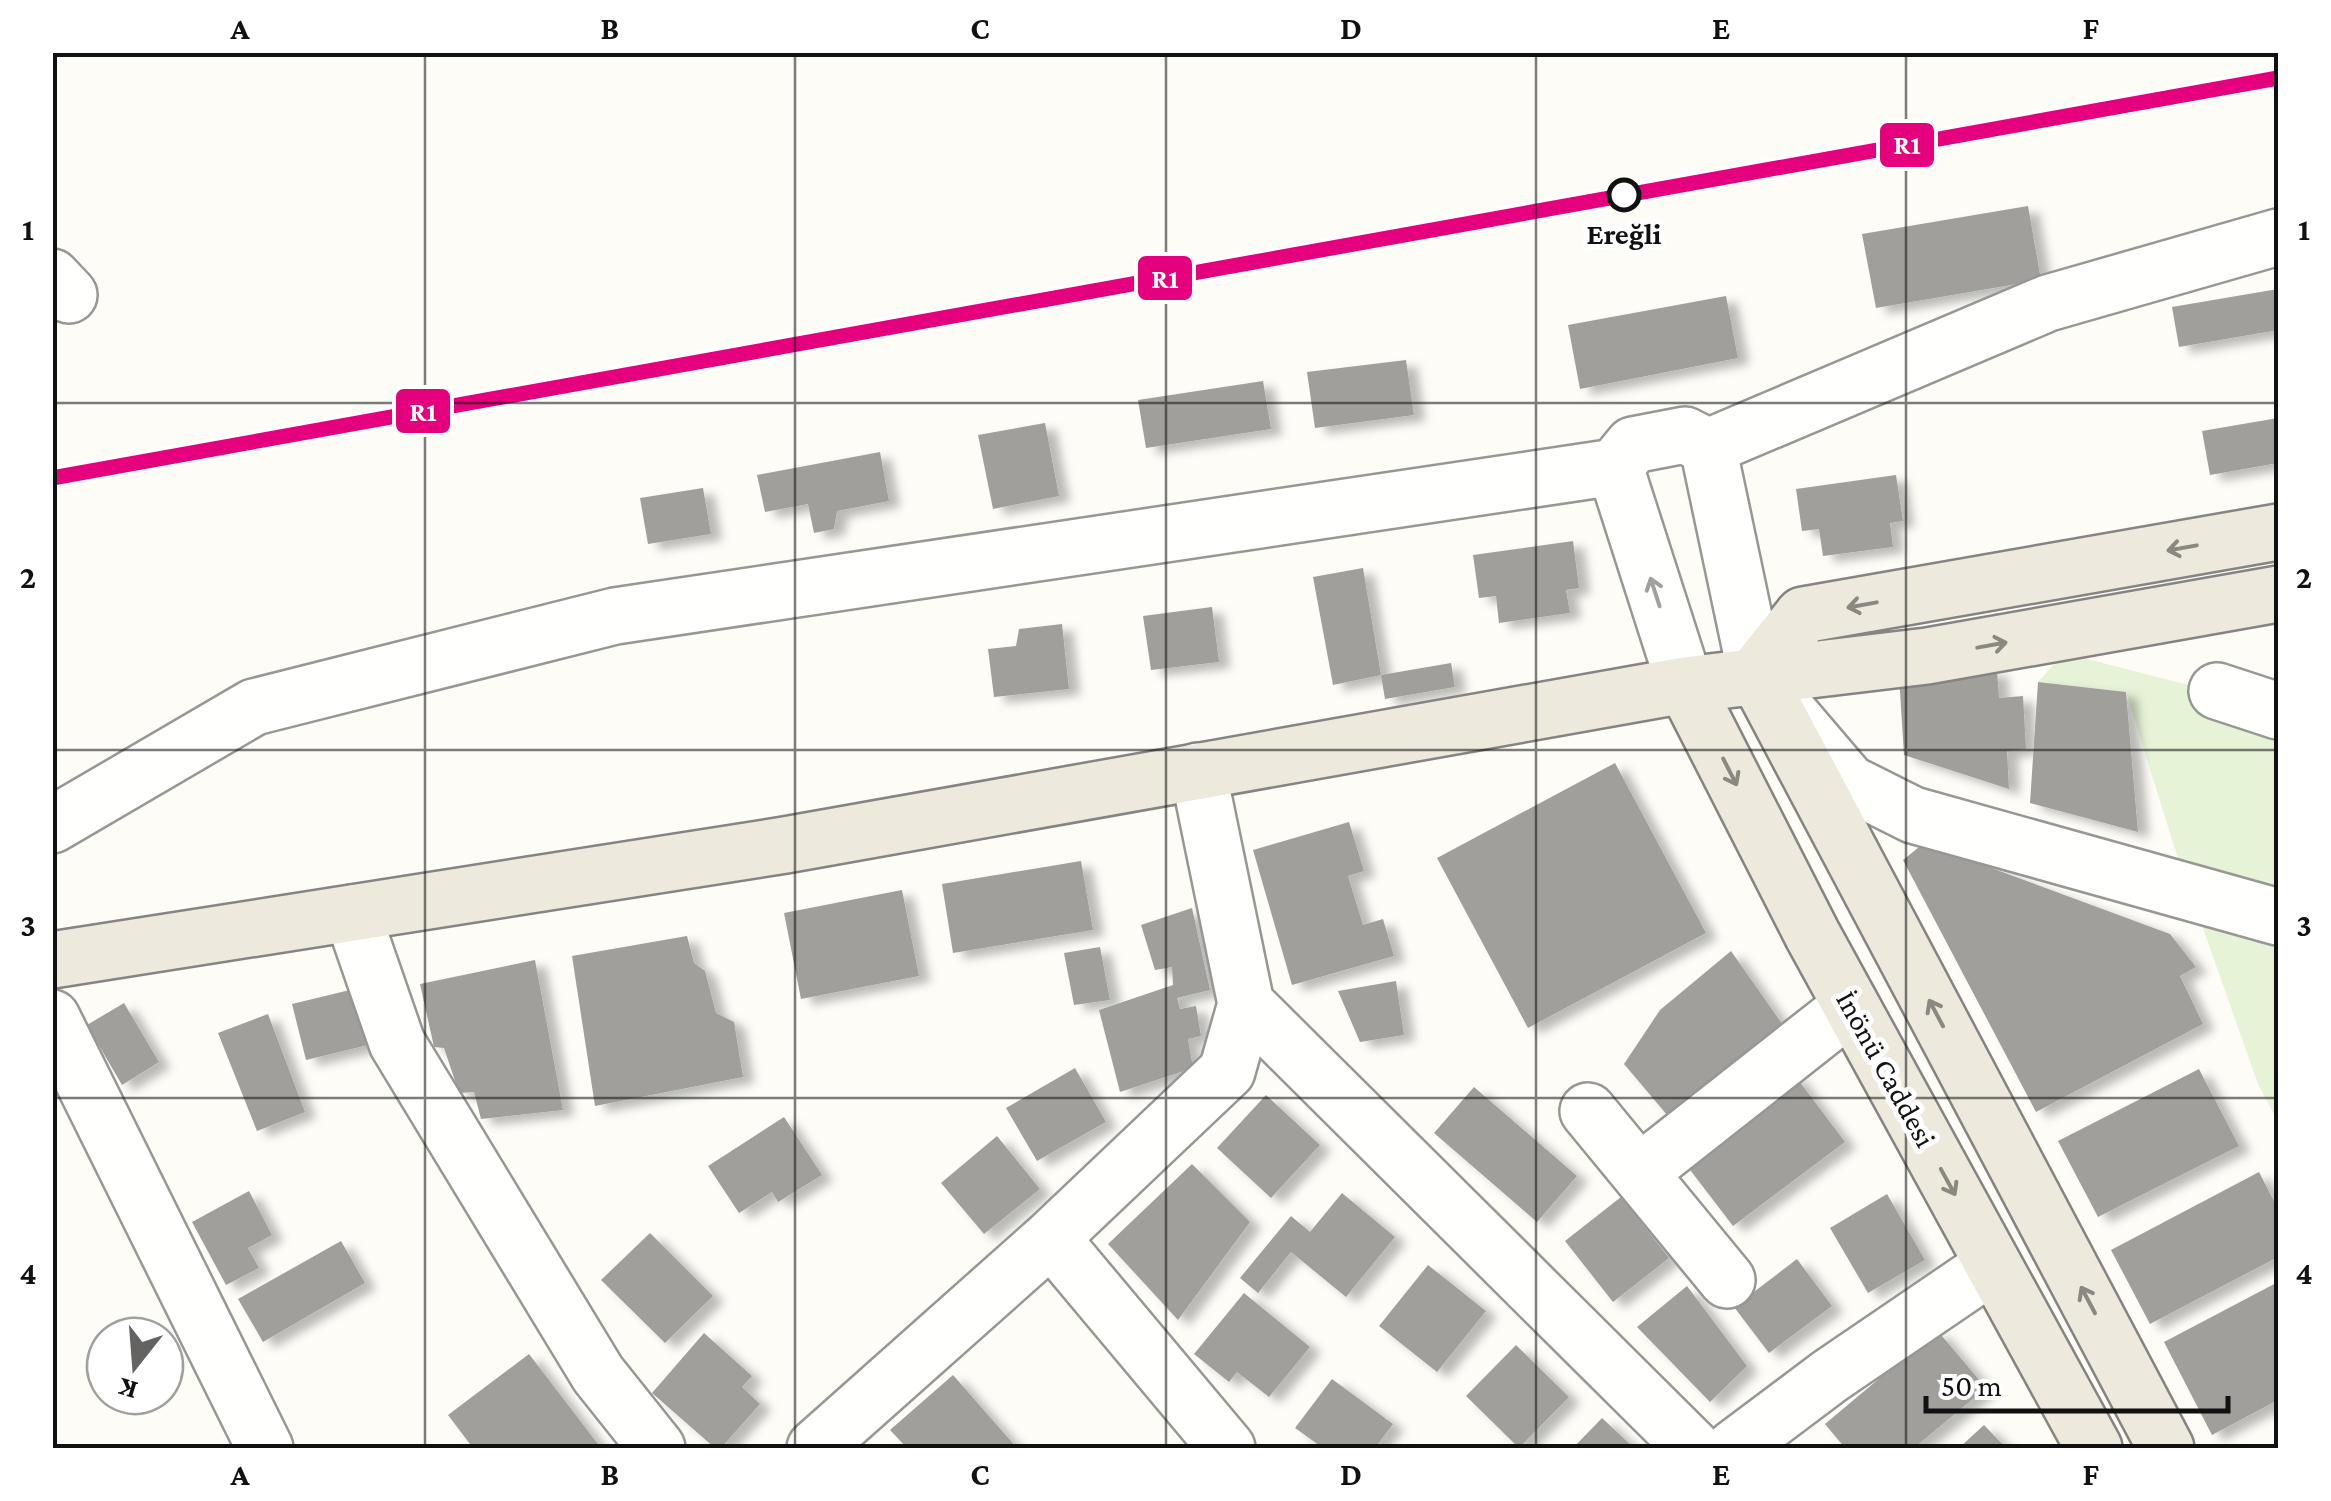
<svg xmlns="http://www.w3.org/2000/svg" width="2331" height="1501" font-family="'Crimson Pro',serif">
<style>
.green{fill:#e7f3d7}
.building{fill:#a19f9c;filter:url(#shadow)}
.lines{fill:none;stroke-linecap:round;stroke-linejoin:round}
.minor-casing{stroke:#979795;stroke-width:60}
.major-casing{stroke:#858482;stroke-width:60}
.minor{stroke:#fffffe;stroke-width:55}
.major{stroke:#ede9dc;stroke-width:55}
.rail-1-casing{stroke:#fff;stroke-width:22}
.rail-1{stroke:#e5007d;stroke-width:15}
.oneway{stroke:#8a8881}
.oneway2{stroke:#a0a09f}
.grid{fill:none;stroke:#111;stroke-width:2.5;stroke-opacity:0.55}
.stop-dot{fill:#fff;stroke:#111;stroke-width:5}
.labels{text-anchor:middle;stroke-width:10;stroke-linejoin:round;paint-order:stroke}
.stop-label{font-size:30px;font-weight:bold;fill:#111;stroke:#fff}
.street-label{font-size:30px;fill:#111;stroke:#fff}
.line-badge{stroke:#fff;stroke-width:4}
.badge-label{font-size:28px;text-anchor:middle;font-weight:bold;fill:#fff}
.neatline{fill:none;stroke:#111;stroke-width:4}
.grid-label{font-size:32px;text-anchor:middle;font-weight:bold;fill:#111}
</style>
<defs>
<filter id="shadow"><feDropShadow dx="11" dy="6" stdDeviation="5" flood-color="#0004"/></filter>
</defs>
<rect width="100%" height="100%" fill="#fdfcf7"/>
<path class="green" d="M2064,653l214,55v414l-20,-38 -83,-235 -49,-157 -88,-10z"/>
<path class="building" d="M2028,206l13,74 -165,28 -14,-74z
M2278,289v41l-99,17 -7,-40z
M1726,296l12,62 -158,31 -12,-64z
M1406,360l8,55 -99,13 -8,-56z
M1263,381l8,48 -125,19 -8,-48z
M2278,418v45l-68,12 -8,-44z
M1045,423l14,73 -66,13 -15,-74z
M880,452l9,49 -52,10 -3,18 -20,4 -6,-29 -43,8 -8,-37z
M1896,475l7,46 -13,2 3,24 -70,9 -4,-27 -17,2 -6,-42z
M703,488l8,46 -63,10 -8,-46z
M1573,541l6,47 -13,2 4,23 -71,10 -3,-27 -17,2 -6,-43z
M1363,568l18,107 70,-12 4,24 -70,12 -4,-24 -48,10 -20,-108z
M1212,607l7,55 -68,8 -8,-54z
M1062,624l7,65 -75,8 -6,-48 28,-3 3,-17z
M1997,670l2,28 24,-2 3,53 -19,2 2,38 -105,-34 -5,-79z
M2038,682l88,10 12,140 -108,-29z
M1615,763l91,170 -178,95 -91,-170z
M1349,822l15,49 -16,5 15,49 20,-6 11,37 -102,29 -39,-135z
M1924,843l246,91 26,33 -16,9 23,48 -167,88 -133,-252z
M1081,861l12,69 -140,23 -11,-69z
M902,890l17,86 -118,23 -17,-86z
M1192,908l18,82 -33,8 3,11 16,-3 5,30 -13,3 5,29 -73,24 -21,-82 74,-25 -1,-18 -17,3 -14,-45z
M687,936l7,27 11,8 11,42 18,9 9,55 -148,29 -23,-150z
M1100,947l10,53 -36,5 -10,-52z
M1731,951l54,77 -112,94 -49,-58 36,-54z
M535,960l28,150 -82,9 -7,-27 -15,1 -15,-45 -10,-1 -14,-63z
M1396,981l8,54 -44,7 -22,-51z
M354,989l14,56 -62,15 -14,-56z
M124,1003l35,59 -37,23 -35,-60z
M268,1014l37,98 -48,19 -39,-98z
M1075,1068l31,54 -69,39 -31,-53z
M2199,1069l40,77 -141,71 -40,-76z
M1793,1073l52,69 -112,84 -52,-68z
M1474,1087l103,89 -40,46 -103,-89z
M1266,1095l54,50 -49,53 -54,-50z
M784,1117l38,58 -44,27 -6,-10 -33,21 -31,-47z
M997,1136l43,53 -56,45 -43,-51z
M1192,1164l58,58 -72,98 -70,-76z
M2259,1172l19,37v48l-128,67 -39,-74z
M249,1191l23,44 -24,13 11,20 -33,17 -34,-63z
M1342,1193l53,44 -49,60 -55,-45 -33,41 -18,-15 51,-62 19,16z
M1887,1194l38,66 -57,33 -38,-65z
M1621,1197l48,61 -56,44 -48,-61z
M650,1233l63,63 -48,47 -64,-63z
M341,1241l24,42 -102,59 -25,-43z
M1797,1259l35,47 -63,47 -35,-46z
M1428,1265l58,46 -49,61 -58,-46z
M2278,1282v118l-66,35 -48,-93z
M1687,1286l60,80 -37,36 -73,-75z
M1244,1293l66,54 -41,50 -32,-25 -8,10 -35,-28z
M1937,1330l49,58 -72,60h-69l-20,-24z
M704,1333l48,43 -10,11 18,17 -39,44h-6l-63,-55z
M1516,1345l53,52 -50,51 -53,-52z
M529,1354l72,94h-128l-25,-33z
M953,1375l64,73h-110l-17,-18z
M1332,1379l61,45 -18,24h-52l-28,-20z
M1602,1418l32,30h-61z
M1984,1425l22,23h-47z"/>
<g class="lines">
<defs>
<path id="minor" d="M52,277l17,18
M1708,447l340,-144 230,-66
M1685,685l-70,-218 18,-22 52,-10 23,12 48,227 93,109 64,32 365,102
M2217,691l61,20
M52,825l202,-118 361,-91 1000,-149
M352,913l45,130 201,331 59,74
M1246,1004l447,444
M52,1018l213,430
M1588,1111l139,169
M1639,1173l212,-167
M1051,1238l176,210
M815,1448l236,-210 176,-167 19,-67 -48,-233
M1734,1448l96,-72 163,-111"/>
<path id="major" d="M1756,674l410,774
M1756,674l47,-59 475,-83
M1685,685l127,249 282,514
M52,960l733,-115 900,-160 242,-29 351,-62"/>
</defs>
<use href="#minor" class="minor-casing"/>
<use href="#major" class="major-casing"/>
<use href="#minor" class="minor"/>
<use href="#major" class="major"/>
<defs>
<path id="rail-1" d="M52,478l2226,-400"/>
</defs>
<use href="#rail-1" class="rail-1-casing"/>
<use href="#rail-1" class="rail-1"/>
</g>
<defs><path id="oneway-shaft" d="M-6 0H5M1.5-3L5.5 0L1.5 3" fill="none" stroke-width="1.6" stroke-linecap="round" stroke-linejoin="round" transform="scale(2.5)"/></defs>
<g class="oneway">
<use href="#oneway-shaft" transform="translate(2182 548) rotate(170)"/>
<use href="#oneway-shaft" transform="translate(1862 605) rotate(170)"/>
<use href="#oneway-shaft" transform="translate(1992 645) rotate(-10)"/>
<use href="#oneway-shaft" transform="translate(1730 772) rotate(63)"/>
<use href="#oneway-shaft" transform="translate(1936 1013) rotate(-118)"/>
<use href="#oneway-shaft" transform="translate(1948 1182) rotate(61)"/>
<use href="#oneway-shaft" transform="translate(2088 1300) rotate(-118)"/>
</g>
<use class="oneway2" href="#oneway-shaft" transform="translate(1655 592) rotate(-108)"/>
<path class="grid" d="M425,52v1396M795,52v1396M1166,52v1396M1536,52v1396M1906,52v1396M52,403h2226M52,750h2226M52,1098h2226"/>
<circle class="stop-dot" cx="1624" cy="195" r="15"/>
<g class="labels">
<g class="stop-label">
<text x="1624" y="244">Ereğli</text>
</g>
<g class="street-label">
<text transform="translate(1886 1069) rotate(61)" y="10">İnönü Caddesi</text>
</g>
</g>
<g class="line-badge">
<rect x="1878" y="121" width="58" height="48" rx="10" fill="#e5007d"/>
<rect x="1136" y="254" width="58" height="48" rx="10" fill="#e5007d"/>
<rect x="394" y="387" width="58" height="48" rx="10" fill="#e5007d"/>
</g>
<g class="badge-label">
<text x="1907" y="154">R1</text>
<text x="1165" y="288">R1</text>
<text x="423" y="421">R1</text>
</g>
<rect width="2331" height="1501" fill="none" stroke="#ffffff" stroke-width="110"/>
<g transform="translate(135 1366) rotate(197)"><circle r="48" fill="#ffffff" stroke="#a0a0a0" stroke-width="2.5"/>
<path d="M0-8L18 38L0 25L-18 38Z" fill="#646362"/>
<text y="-15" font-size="28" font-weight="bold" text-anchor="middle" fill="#111111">K</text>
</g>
<path d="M1926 1396v15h302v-15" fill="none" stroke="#111111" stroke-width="5"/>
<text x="1941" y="1396" font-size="30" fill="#111111" stroke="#ffffff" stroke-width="8" paint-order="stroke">50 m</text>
<rect x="55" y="55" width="2221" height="1391" class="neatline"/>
<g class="grid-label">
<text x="240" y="39">A</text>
<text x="610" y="39">B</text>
<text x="980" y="39">C</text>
<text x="1351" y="39">D</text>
<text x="1721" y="39">E</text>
<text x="2091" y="39">F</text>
<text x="28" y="240">1</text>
<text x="2304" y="240">1</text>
<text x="28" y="588">2</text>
<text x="2304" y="588">2</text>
<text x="28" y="936">3</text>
<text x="2304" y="936">3</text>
<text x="28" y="1284">4</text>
<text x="2304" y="1284">4</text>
<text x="240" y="1485">A</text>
<text x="610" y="1485">B</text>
<text x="980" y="1485">C</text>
<text x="1351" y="1485">D</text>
<text x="1721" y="1485">E</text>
<text x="2091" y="1485">F</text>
</g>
</svg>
